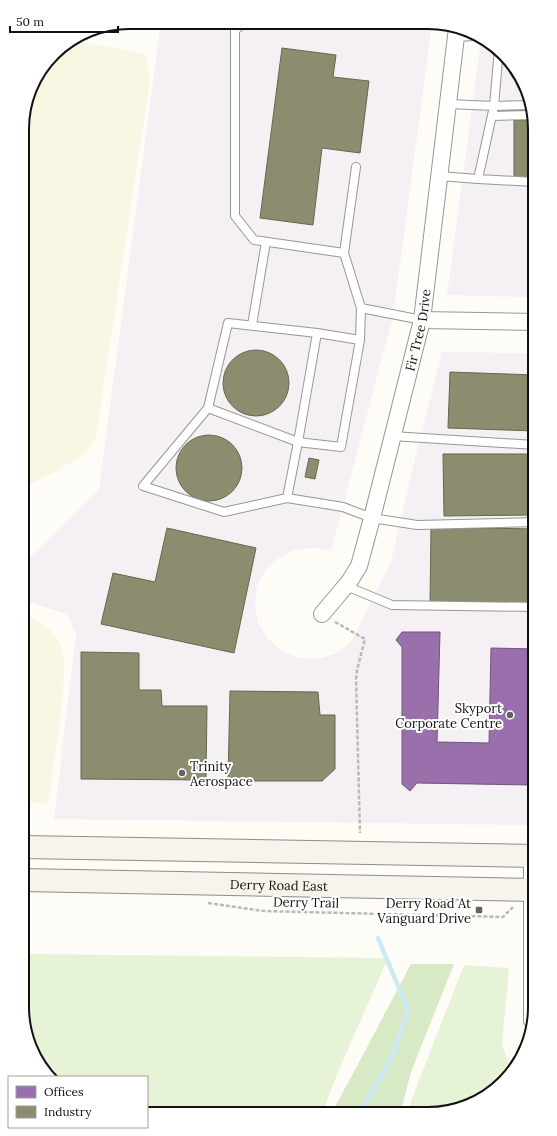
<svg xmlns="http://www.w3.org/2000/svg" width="557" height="1136" font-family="Lora,serif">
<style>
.industrial{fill:#f5f0f3}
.farmland{fill:#f9f7e4}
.green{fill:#e7f3d7}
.forest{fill:#d8eac5}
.offices{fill:#9970ab;stroke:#70547d}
.industry{fill:#8c8c6e;stroke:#676752}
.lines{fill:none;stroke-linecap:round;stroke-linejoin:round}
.stream{stroke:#cde8f7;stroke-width:4.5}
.lane-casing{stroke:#979795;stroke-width:10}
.street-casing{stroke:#979795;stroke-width:18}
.secondary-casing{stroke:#8e8d8b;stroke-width:24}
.path{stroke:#b9b9b8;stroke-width:2.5;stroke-dasharray:4 2;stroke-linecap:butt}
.lane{stroke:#fffffe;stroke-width:8}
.street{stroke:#fffffe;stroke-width:16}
.secondary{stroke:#f6f4eb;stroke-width:22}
.poi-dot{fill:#646362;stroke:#fff;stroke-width:1.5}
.labels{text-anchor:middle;stroke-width:4;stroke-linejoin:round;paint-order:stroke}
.street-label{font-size:13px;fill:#111;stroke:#fff}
.poi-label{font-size:13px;fill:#111;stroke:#fff;text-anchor:end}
.rim{fill:none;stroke:#111;stroke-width:2}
</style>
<rect width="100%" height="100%" fill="#fdfcf7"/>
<path class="industrial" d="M161,22l271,2 -39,292 -62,235 -18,-3 -18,2 -17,8 -13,13 -8,16 -2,18 3,18 10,16 14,12 17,7 18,1 18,-5 15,-10 41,-82 19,-83 32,-127 93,1v472l-481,-6 22,-185 -9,-20 -45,-14v-34l77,-77z
M481,40l18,9 30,46 6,34v168l-88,-2z"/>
<path class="farmland" d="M72,40l73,14 5,27 -54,355 -11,17 -28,18 -34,17v-373l10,-34 25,-32z
M22,613l18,9 11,9 9,12 4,13 -1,43 -15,105 -26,-4z"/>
<path class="green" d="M22,954l366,4 -51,116 -15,40 -175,-1v-36h-96l-23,-36 -6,-34z
M464,965l45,3 -7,76 10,29 -50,35 -34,6h-20l3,-13z"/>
<path class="forest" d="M411,964h43l-43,108 -11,42h-69l25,-46z"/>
<path class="offices" d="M402,632h38l-3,110 52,1 2,-95 44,1v39h-4v58l4,4v41l-4,-6 -114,-2 -7,8 -8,-7v-137l-6,-7z"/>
<path class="industry" d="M282,48l54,7 -3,22 36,4 -9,72 -38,-5 -9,77 -53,-7z
M524,87l5,8 1,4h-6z
M514,120h20l1,9v50h-21z
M223 383a33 33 0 1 1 66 0a33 33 0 1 1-66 0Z
M450,372l85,3v56l-87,-3z
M176 468a33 33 0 1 1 66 0a33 33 0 1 1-66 0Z
M443,454h92v61l-91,1z
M309,458l10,2 -4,19 -10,-2z
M431,527l104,2v76l-105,-2z
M167,528l89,20 -22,105 -133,-29 12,-51 42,9z
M81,652l58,1v37h22l1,16h45l-1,74 -125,-1z
M230,691l88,1 2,23h15v54l-13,12h-94z"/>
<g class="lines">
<path class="stream" d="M360,1114l33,-59 15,-45 -30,-72"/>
<defs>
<path id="lane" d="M244,23l-9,7v186l19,24 90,13 12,-86
M456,37l18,-1
M499,49l-5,57 37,-1
M492,116l41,-1
M439,176l39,3 16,-73 -46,-2
M478,179l57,3
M344,253l17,55 -1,32 -19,107 -43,-5 19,-109 43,7
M361,308l61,12
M252,325l14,-83
M208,408l90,34 -11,56 56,9 29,11 45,7 118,-3
M392,436l143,9
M287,498l-63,14 -81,-26 65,-78 20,-85 89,10
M346,586l46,19 143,2"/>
<g id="street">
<path d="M422,320l113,2"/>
<path id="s1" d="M322,614l27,-32 10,-16 13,-48 50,-198 35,-292"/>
<path d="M532,856v165"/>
</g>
<g id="secondary">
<path d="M22,847l513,9"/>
<path id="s2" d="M22,880l513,10"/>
</g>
</defs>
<use href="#lane" class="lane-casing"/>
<use href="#street" class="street-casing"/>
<use href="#secondary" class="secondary-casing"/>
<path class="path" d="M335,622l30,17 -8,31 -1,9 4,154
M208,903l55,8 240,6 10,-10"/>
<use href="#lane" class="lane"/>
<use href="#street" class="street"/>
<use href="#secondary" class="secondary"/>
</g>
<g class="poi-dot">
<circle cx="510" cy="715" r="4"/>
<circle cx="182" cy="773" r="4"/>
<rect x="475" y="906" width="8" height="8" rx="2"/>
</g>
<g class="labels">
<g class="street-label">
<text dy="5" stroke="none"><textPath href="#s1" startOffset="304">Fir Tree Drive</textPath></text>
<text dy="5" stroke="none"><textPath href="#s2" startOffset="257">Derry Road East</textPath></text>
<text transform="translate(306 902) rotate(1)" y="5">Derry Trail</text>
</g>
<g class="poi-label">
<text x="502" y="713">Skyport<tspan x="502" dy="15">Corporate Centre</tspan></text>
<text x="190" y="771" text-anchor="start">Trinity<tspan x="190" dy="15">Aerospace</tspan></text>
<text x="471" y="908">Derry Road At<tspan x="471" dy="15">Vanguard Drive</tspan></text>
</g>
</g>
<path d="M0 0H557V1136H0ZM129 29H428A100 100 0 0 1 528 129V1007A100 100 0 0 1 428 1107H129A100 100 0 0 1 29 1007V129A100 100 0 0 1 129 29Z" fill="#fff" fill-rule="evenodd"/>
<path class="rim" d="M129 29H428A100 100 0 0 1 528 129V1007A100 100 0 0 1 428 1107H129A100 100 0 0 1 29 1007V129A100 100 0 0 1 129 29Z"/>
<rect x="8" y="1076" width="140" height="52" fill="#ffffff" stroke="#a0a0a0"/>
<rect x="16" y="1086" width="20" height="12" fill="#9970ab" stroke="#a0a0a0"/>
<text x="44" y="1096" font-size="12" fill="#111111">Offices</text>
<rect x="16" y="1106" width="20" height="12" fill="#8c8c6e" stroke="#a0a0a0"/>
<text x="44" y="1116" font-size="12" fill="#111111">Industry</text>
<path d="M10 26v6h108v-6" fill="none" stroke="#111111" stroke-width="2"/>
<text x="16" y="26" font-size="12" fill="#111111" stroke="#ffffff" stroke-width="3" paint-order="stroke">50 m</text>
</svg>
